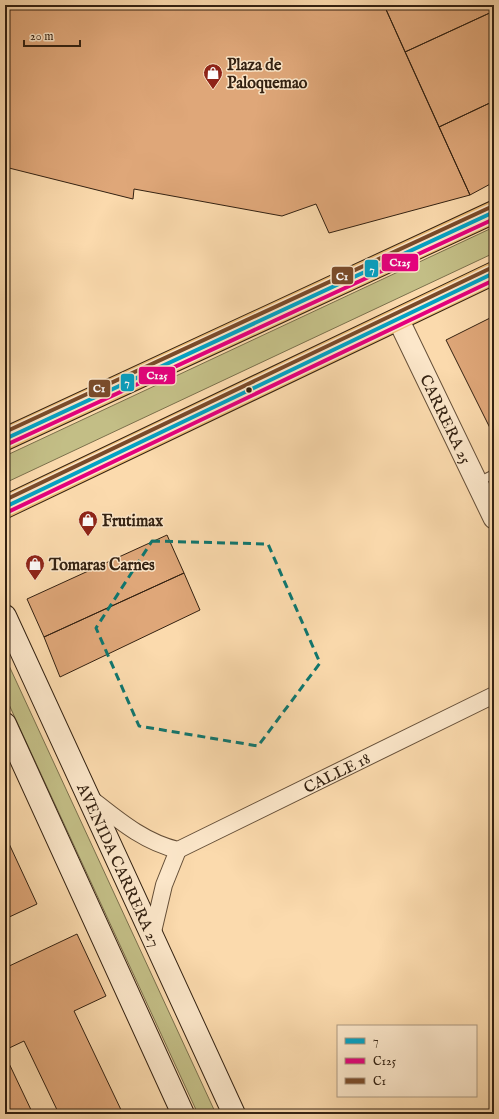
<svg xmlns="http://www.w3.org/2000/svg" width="499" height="1119" font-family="'IM FELL English',serif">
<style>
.green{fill:#c3be86;stroke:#7b704c}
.building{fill:#dfa779;stroke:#332111}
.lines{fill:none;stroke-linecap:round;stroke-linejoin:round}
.service-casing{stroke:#654f38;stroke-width:10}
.minor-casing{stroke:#654f38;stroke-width:18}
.tertiary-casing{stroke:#654f38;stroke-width:23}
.secondary-casing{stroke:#332111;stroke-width:24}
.primary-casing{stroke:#332111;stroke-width:24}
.service{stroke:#fce7ca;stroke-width:8}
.minor{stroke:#fce7ca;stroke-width:16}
.tertiary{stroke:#fce7ca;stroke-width:21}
.secondary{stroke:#fce7ca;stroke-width:22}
.primary{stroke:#eebd76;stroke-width:22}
.bus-1-casing{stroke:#fce7ca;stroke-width:7}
.bus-2-casing{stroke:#fce7ca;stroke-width:7}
.bus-3-casing{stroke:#fce7ca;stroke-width:7}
.bus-1{stroke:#03a2c5;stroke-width:4}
.bus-2{stroke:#e5007d;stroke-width:4}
.bus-3{stroke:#7a4b2a;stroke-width:4}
.marked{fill:none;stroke:#0f766e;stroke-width:3;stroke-dasharray:8 5;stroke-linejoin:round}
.bus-dot{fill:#332111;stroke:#fce7ca;stroke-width:1.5}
.labels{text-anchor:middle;stroke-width:3;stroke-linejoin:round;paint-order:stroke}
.poi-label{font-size:16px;font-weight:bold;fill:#332111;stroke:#fce7ca;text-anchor:start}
.street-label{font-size:16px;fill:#332111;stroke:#fce7ca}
.line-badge{stroke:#fce7ca;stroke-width:1.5}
.badge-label{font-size:11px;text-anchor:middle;font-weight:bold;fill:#fff}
</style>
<rect width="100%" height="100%" fill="#fbdaad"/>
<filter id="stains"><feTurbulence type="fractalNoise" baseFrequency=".005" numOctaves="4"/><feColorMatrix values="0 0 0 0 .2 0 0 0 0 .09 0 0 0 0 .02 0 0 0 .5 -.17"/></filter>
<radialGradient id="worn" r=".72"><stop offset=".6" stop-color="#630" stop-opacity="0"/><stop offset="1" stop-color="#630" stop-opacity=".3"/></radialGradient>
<path class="green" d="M494,227v26l-489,230v-27z
M5,657l211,457h-18l-193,-418z"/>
<path class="building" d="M5,5h379l86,190 -141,38 -13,-29 -34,12 -148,-27 -1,10 -128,-32z
M384,5h110v6l-89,41z
M494,11v90l-55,26 -34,-75z
M494,101v81l-24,13 -31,-68z
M494,316v118h-1l-47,-94z
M167,535l17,38 -140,64 -17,-38z
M184,573l16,37 -140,67 -16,-40z
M5,835l32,69 -32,15z
M77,934l29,62 -32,15 49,103h-64l-35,-73 -19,9v-82z
M5,1055l28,59h-28z"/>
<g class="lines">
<defs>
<path id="service" d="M478,482l16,-8"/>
<g id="minor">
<path id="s1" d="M89,797c27,21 54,45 89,53l316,-155"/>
<path d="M152,936l12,-51 14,-35"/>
</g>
<g id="tertiary">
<path id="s2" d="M398,319l96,199"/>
</g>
<g id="secondary">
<path id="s3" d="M5,616l229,498"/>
<path d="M5,724l178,390"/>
</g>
<path id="primary" d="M5,439l489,-227
M5,507l489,-234"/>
</defs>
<use href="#service" class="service-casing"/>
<use href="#minor" class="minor-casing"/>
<use href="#tertiary" class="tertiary-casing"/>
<use href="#secondary" class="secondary-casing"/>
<use href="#primary" class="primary-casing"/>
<use href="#service" class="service"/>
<use href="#minor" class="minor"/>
<use href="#tertiary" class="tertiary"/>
<use href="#secondary" class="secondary"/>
<use href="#primary" class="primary"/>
<defs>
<path id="bus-1" d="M5,439l489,-227
M5,507l489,-234"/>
<path id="bus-2" d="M8,444l486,-225
M8,512l486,-232"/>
<path id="bus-3" d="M5,432l486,-225
M5,500l486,-232"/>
</defs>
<use href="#bus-1" class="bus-1-casing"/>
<use href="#bus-2" class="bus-2-casing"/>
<use href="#bus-3" class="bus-3-casing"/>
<use href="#bus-1" class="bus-1"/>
<use href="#bus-2" class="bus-2"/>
<use href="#bus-3" class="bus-3"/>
</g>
<path class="marked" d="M152,541l116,3 52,119 -62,83 -119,-20 -43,-98z"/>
<defs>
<symbol id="shop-pin" viewBox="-11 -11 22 30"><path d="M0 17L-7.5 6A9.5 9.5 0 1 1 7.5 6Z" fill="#8f2418" stroke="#fce7ca"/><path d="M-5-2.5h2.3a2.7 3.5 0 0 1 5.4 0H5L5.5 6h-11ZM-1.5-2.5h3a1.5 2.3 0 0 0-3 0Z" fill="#fff"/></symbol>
</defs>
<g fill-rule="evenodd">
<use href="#shop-pin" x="202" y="62" width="22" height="30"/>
<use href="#shop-pin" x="77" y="509" width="22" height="30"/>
<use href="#shop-pin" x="24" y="553" width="22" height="30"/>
</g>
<circle class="bus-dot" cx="249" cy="390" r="3.5"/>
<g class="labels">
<g class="poi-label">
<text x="227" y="70">Plaza de<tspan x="227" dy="18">Paloquemao</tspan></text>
<text x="102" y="526">Frutimax</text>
<text x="49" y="570">Tomaras Carnes</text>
</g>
<g class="street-label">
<text dy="6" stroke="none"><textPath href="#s2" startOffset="111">CARRERA 25</textPath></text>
<text dy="6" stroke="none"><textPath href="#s1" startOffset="281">CALLE 18</textPath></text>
<text dy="6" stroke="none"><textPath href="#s3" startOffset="274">AVENIDA CARRERA 27</textPath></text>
</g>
</g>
<g class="line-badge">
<rect x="381" y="253" width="38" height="19" rx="4" fill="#e5007d"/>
<rect x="364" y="259" width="15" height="19" rx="4" fill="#03a2c5"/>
<rect x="331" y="266" width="23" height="19" rx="4" fill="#7a4b2a"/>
<rect x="138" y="366" width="38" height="19" rx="4" fill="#e5007d"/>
<rect x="120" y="373" width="15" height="19" rx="4" fill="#03a2c5"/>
<rect x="88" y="379" width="23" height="19" rx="4" fill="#7a4b2a"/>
</g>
<g class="badge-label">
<text x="400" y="266">C125</text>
<text x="372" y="273">7</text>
<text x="342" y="280">C1</text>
<text x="157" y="379">C125</text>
<text x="127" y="386">7</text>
<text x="99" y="392">C1</text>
</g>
<rect width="499" height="1119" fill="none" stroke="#fbdaad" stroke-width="20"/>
<rect x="6" y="6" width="487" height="1107" fill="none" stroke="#332111" stroke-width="2"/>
<rect x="10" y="10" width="479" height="1099" fill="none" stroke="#332111"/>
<rect x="337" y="1025" width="140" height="72" fill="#fce7ca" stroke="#ac9880"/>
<rect x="345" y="1038" width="20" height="6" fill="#03a2c5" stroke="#ac9880"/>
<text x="373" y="1045" font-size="12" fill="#332111">7</text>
<rect x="345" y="1058" width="20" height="6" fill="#e5007d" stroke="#ac9880"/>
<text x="373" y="1065" font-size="12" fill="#332111">C125</text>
<rect x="345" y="1078" width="20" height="6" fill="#7a4b2a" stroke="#ac9880"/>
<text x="373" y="1085" font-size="12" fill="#332111">C1</text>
<path d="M24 40v6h56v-6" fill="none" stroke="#332111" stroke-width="2"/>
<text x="30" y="40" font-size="12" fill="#332111" stroke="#fce7ca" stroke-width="3" paint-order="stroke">20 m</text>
<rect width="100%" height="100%" filter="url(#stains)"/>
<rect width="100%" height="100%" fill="url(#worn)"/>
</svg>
